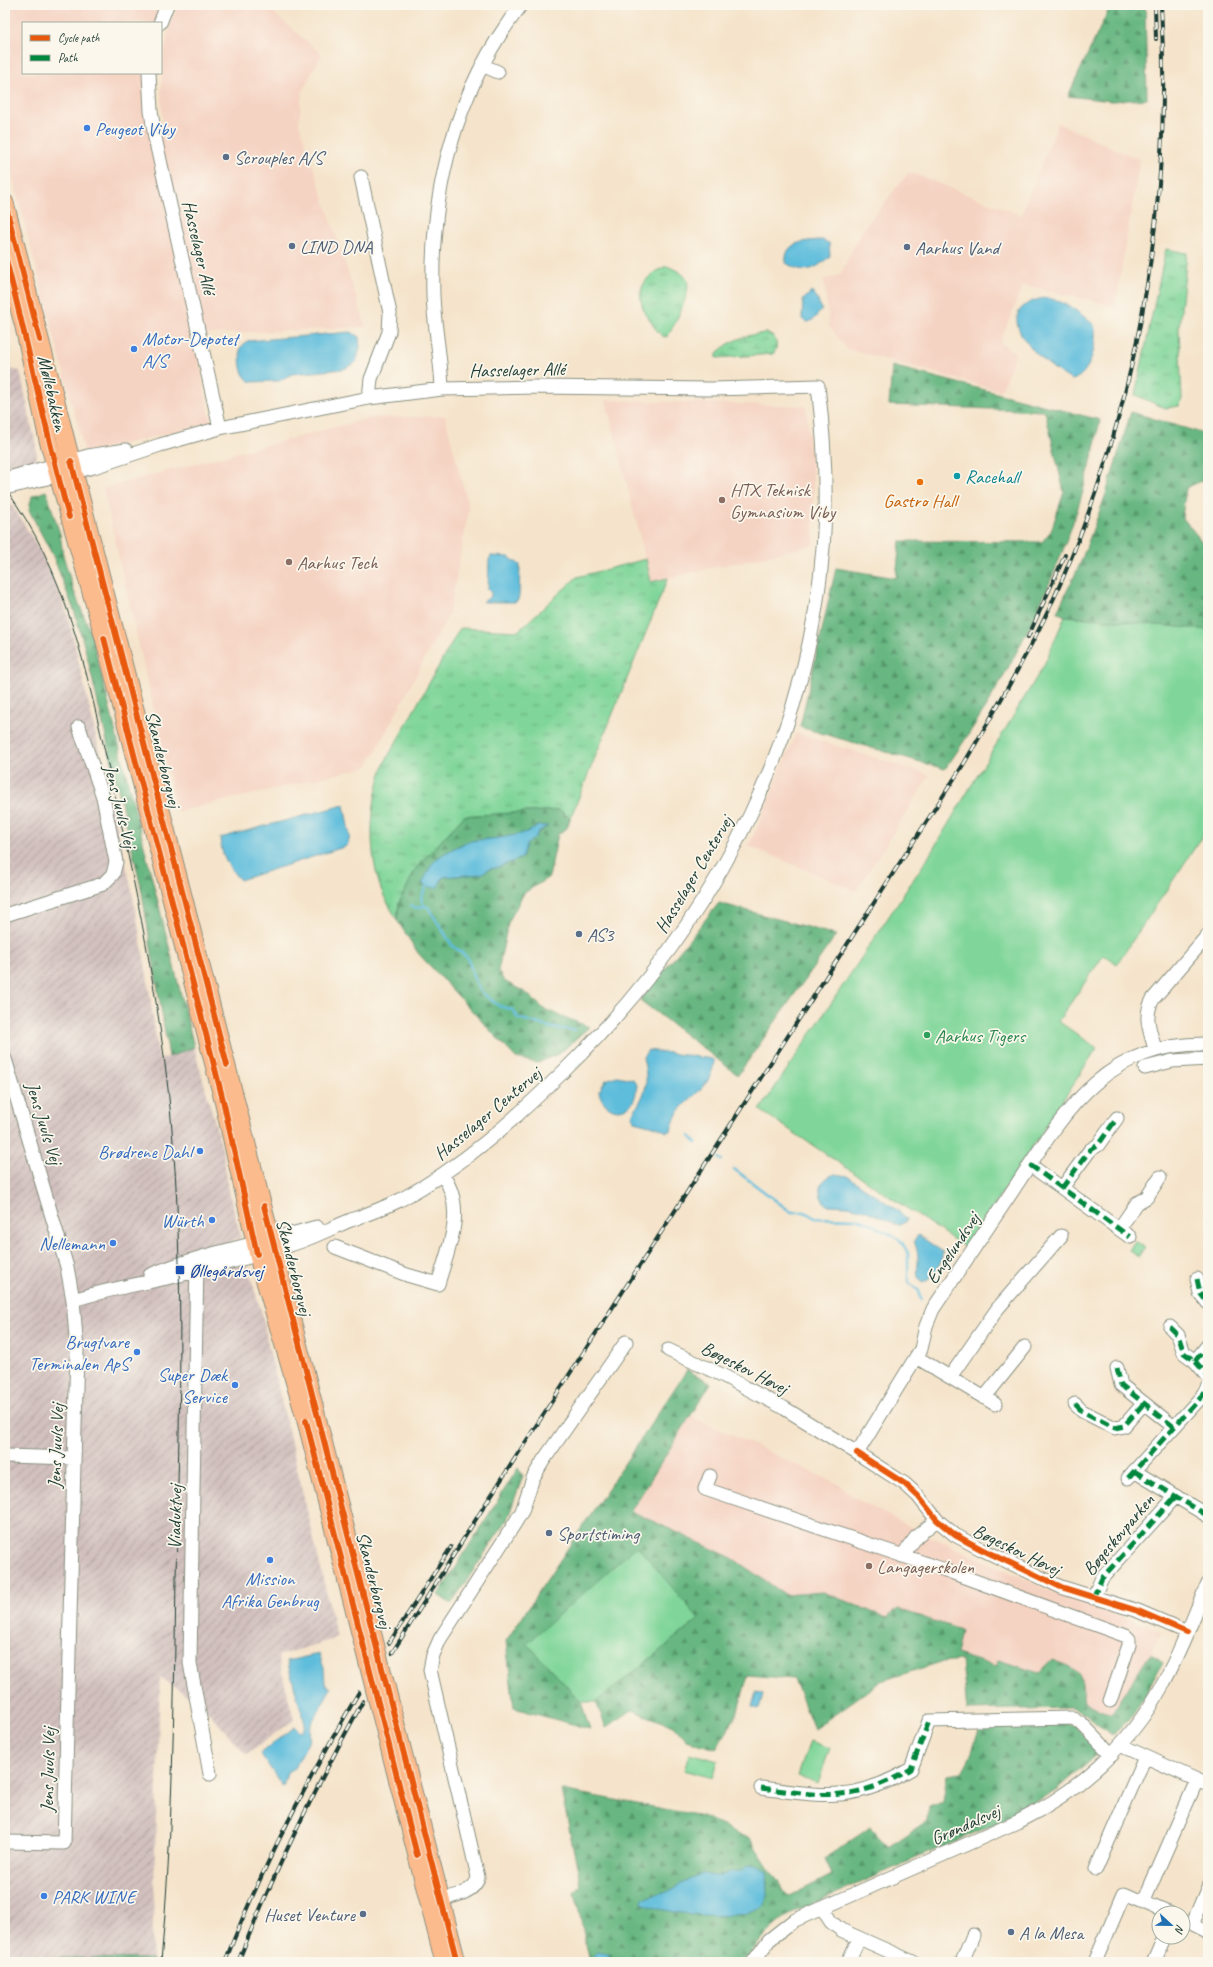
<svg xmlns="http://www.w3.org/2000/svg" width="1213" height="1967" font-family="Caveat,sans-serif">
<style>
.built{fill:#f5d3c2}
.industrial{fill:url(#industrial-furrows)}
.grass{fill:url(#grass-tufts);stroke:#508a67}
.forest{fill:url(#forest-firs);stroke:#447a5b;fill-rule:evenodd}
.wetland{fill:url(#wetland-marsh);stroke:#508a67}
.park{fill:url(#park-crowns);stroke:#508a67}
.pitch{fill:#80d69a;stroke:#508a67}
.water{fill:#5ebddc;stroke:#3e7d88}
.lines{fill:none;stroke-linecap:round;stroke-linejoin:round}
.stream{stroke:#5ebddc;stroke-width:2.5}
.minor-casing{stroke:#8a9080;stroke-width:15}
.major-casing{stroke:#8a9080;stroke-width:19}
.minor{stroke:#fff;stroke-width:13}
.major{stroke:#fbbb8d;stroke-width:17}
.tram{stroke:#1f3d34;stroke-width:1}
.rail-casing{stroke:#1f3d34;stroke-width:4}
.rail{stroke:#fbf7ec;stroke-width:2.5;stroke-dasharray:8;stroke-linecap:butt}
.quiet{stroke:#00873e;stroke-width:5;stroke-dasharray:10 5;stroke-linecap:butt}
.cycleway-casing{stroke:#fbf7ec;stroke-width:8}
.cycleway{stroke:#e8590c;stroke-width:6}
.shop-dot{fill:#3f7fe0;stroke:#fbf7ec;stroke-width:1.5}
.service-dot{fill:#5c6f8a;stroke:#fbf7ec;stroke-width:1.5}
.culture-dot{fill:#0f9aa8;stroke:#fbf7ec;stroke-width:1.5}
.food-dot{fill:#e8710a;stroke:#fbf7ec;stroke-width:1.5}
.education-dot{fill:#8d6e63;stroke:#fbf7ec;stroke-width:1.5}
.leisure-dot{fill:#2e9e5b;stroke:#fbf7ec;stroke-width:1.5}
.transit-dot{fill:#1a4fb4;stroke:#fbf7ec;stroke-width:1.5}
.labels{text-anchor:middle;stroke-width:3.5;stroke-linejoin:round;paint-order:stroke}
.shop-label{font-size:19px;fill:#366cbe;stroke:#fbf7ec;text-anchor:end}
.service-label{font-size:19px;fill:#4e5e75;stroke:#fbf7ec;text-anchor:start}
.street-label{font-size:19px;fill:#1f3d34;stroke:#fbf7ec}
.culture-label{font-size:19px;fill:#0d838f;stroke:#fbf7ec;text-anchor:start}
.education-label{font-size:19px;fill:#785e54;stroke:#fbf7ec;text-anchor:start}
.food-label{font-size:19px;fill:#c56008;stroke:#fbf7ec}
.leisure-label{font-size:19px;fill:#27864d;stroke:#fbf7ec;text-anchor:start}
.transit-label{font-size:19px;fill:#164399;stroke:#fbf7ec;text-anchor:start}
</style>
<defs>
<pattern id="industrial-furrows" width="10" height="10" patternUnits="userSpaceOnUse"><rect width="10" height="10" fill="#d1c0bd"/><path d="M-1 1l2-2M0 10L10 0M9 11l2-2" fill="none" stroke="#a99d9a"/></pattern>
<pattern id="grass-tufts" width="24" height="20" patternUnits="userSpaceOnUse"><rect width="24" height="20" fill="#80d69a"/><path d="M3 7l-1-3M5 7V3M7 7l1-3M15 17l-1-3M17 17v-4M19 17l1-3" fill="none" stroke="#68af7e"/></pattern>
<pattern id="forest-firs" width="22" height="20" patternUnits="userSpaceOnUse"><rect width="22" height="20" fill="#68b782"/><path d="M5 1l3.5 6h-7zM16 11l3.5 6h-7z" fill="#55966b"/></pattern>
<pattern id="wetland-marsh" width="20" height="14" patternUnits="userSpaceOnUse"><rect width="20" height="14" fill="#80d69a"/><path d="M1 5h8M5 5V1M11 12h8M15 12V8" fill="none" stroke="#68af7e"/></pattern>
<pattern id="park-crowns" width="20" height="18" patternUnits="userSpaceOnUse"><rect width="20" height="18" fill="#80d69a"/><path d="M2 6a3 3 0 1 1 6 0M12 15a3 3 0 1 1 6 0" fill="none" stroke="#68af7e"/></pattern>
</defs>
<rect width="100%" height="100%" fill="#fbf7ec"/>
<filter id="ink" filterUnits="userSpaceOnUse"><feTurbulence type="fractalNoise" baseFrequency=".025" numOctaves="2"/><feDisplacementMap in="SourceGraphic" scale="8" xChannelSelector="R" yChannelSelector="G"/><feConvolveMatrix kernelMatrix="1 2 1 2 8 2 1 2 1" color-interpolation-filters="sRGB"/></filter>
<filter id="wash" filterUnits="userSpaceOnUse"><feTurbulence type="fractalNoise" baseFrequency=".012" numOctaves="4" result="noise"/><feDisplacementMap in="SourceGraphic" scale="16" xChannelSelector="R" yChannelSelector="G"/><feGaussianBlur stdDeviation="0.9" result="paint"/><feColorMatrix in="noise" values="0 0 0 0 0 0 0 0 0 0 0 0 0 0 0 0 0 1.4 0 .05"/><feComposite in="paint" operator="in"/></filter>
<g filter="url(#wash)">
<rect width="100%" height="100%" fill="#f5e4cb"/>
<path class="built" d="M5,5h157l-6,18h-133v50h122l4,55 14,-1 -2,-33 2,-36 7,-35 7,-18h87l58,49 -20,38 -3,31 67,204 -172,8 17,88 -126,30 -80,-304z
M1058,123l82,37 -25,146 -92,-21 -23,58 16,10 -15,38 -154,-42 -18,-23 -5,-47 16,-4 21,-43 48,-60 112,43z
M606,400l200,6 7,71 1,68 -163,37z
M445,416l24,93 -20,105 -82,153 -190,45 -74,-324 266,-70z
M796,733l134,42 -74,116 -107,-45z
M691,1416l149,69 13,12 63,33 128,58 118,44 -12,22 -39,62 -26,-14 -5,-29h-41l-41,-13 -2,6 -41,-12 6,-24 -63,-21 -11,9 -64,-26 -37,3 -54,-37 -101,-47z"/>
<path class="industrial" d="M5,368l15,3 16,75 1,15 -5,6 -27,6z
M5,493l34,56 19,42 10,25 64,275 15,84 12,85 35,-13 29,105 5,35 13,51 -14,5 6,23 9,-2 5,2 16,51 4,23 70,298 -59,18 16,64 -48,34 -46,-51 -40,-25 -8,281 -147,-2z"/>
<path class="grass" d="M1166,249l21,4 -8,76 3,71 -3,6 -14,2 -30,-13z
M667,266c7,3 17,7 20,14 5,12 -13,45 -19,56l-4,1c-6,-4 -10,-10 -14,-17 -18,-24 -9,-44 17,-54z
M646,559l5,23 17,-4 -98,241 -10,-9 -96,6 -65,87 -2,17c-5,-10 -12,-20 -16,-31 -14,-40 -11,-88 4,-127l75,-134 58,3 59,-54z"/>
<path class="forest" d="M1108,5h37l2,94 -36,2 -43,-5 41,-87z
M892,366l208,54c-4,18 -7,36 -12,53 -26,100 -83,212 -143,296l-145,-42 36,-159 60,10 4,-37 142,1 9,-11 13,-39 -19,-81 -156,-6z
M1131,412l77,23v49l-7,-3 -15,7 -4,29 26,32v81l-143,-14 -8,-4 23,-48 26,-70z
M46,491l14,43 3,21 10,34 18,44 103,414 -25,10 -28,-170 -54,-231 -12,-43 -22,-57 -24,-46 3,-14z
M560,810l10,9 -3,9 -9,6 -9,43 -25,16 -16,30 -10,48 6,10 21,11 19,17 45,18 -29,26 -22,10 -22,-5 -98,-105 -21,-33 2,-17 17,-35 48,-52zM538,826l9,1c-6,3 -17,13 -21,18 -2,3 -3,9 -4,13l-26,10 -7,1 -8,5 -38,3 -2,6 -4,-25c11,-4 20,-14 33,-17 22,-4 49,0 68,-15z
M719,903l117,32 -98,140 -98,-75z
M687,1370l24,13 -80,128 101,47 54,37 37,-3 64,26 11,-9 63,21 -5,24 39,12 3,-6 41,13 13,-13c31,11 28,11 33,42l26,13 39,-61 13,8c-13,23 -29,59 -52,73l-24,-20 -16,-7 -104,2 -5,-50 -21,2 -60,19 -67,48 -20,-50 -46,-4 -11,39 -21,35 -30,-9 -12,-14 -43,-16 -25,18 -10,-26 103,-83 -172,24 54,59 9,27 -76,-21 -8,-67z
M518,1468l5,8 -16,44 -56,84 -13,-9z
M1062,1723l13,3 21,20 1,8 -40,35 -51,30 -211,92c-21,15 -37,29 -50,51h-155l-15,-69 6,-8 -20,-95 141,26 48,23 38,58 44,-22 -7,-17 46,-31 18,20 39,-26 1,-15 14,-5 4,-26 15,-2 6,-11 13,-37z
M5,1957l147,2v3h-147z"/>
<path class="wetland" d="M766,333l8,4c3,7 4,11 -1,17l-56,4v-5c15,-14 29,-18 49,-20z"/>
<path class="park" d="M1135,1241l10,6 -7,10 -9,-7z"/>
<path class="pitch" d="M1065,616l143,14v198l-91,136 -13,-9 -46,66 39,27 -131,200 -206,-138 169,-254 115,-191z
M637,1546l62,73 -103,83h-15l-54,-59z
M810,1741l20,7 -12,35 -20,-7z
M689,1753l29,8 -5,17 -29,-8z"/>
<path class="water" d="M822,240l7,3 1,13c-15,14 -25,19 -44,7 -2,-22 19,-22 36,-23z
M810,293h4l8,16c-5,6 -8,13 -16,13l-4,-3 1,-19z
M1044,298c19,1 36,15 50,27 4,18 -3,50 -22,55 -28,-14 -91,-69 -28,-82z
M351,332l8,5 1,11 -4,14 -12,7 -52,5 -13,7 -29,1c-12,-11 -9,-19 -10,-34l7,-7z
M491,556l18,1 11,8 -1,31 -1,4 -3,2h-32l8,-6v-4l-3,-3 1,-29z
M344,805l6,32 -3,9 -107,34c-12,-13 -19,-25 -20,-42z
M538,826h10l-10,6 -3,6 -9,7 -4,13 -26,10 -7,1 -8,5 -38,3 -5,10 -5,1 -11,-4c4,-8 7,-17 13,-24 5,-5 28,-17 35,-19 13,-2 27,-2 40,-5 10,-2 20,-4 28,-10z
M648,1050l64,9 2,3c-4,28 -22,31 -36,50 -3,5 -5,13 -7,18l-4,2 -10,-5 -23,-6 -2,-6c15,-24 17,-30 11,-58z
M617,1076l16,3 4,6c-1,6 -1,13 -5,18 -13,15 -31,3 -33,-12l7,-11z
M835,1174l12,2 53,36 6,6v3l-6,4 -5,-1 -30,-14 -17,-4 -22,-1c-11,-14 -7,-25 9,-31z
M918,1235l25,17c-2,12 -9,27 -21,31 -8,-8 -3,-16 -4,-25 0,-6 -2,-12 -4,-17z
M319,1654l5,14 1,16 6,4 -20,36 -1,15 -16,29 -7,4 -4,15 -23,-34 35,-26 5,5 3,-1 2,-7 -18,-63z
M756,1692l7,2 -4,15 -7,-2z
M756,1864l11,7 1,24 -4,10c-6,3 -13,7 -20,9 -26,4 -79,0 -102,-11l1,-5 21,-5 38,-20c24,8 21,-3 40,-2l5,-6z
M598,1952l10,2 6,8h-19l-1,-6z"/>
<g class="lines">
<path class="stream" d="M427,885l-6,13 3,8 4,1 24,38 16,13 6,21 7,13 18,14 14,4 5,8 35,10 22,2
M411,905l5,3 9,-2
M690,1136l6,7
M719,1158l3,2
M734,1169l57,43h14l10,6 43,1 9,3 30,16 4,3 7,12v29l11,9 2,8"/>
</g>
</g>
<g filter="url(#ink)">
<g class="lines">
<defs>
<path id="minor" d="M160,23l7,-18
M482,65l16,7
M149,73l2,38 4,27 65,290
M361,177l29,136 -1,19 -18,47 -2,19
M442,389c-1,-32 -8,-63 -9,-94 -3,-105 23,-206 88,-290
M5,479l83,-23 38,-6
M5,488l89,-21 66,-22 60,-17 149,-30 73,-9 94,-2 176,2 106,-3c5,41 8,83 7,125 -6,216 -108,410 -260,559 -50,49 -103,97 -165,130 -16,8 -32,14 -49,20 -20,8 -40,19 -61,25 -37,12 -76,21 -114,31 -35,8 -69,13 -103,24
M5,915l98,-31 10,-10 3,-12 -13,-65 -24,-70
M1155,1049c-5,-19 -12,-32 -2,-50l55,-64
M5,1059l62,208 6,33 4,50 -13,493 -59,-1
M1145,1068l27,-7 36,-2
M1030,1165l100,72
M1062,1188l28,-38 8,-5 19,-27
M1119,1229l18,-26 10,-6 13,-20
M335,1247l72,28 31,9c10,-35 29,-75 5,-108
M197,1260l-7,403 20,111
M150,1275c53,-22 111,-32 167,-48
M1197,1279l3,14 8,10
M1170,1327l8,8 6,18 11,8 13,15
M668,1350l54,25 62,33 73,45 48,31 13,12 19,24 18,15 26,14 80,38 77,24 49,21
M916,1357l79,47
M1195,1361l13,-16
M1117,1368l4,17 53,42
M950,1377l48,-69 63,-72
M984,1398l41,-51
M1075,1404l7,7 33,17 9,-2 20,-23
M857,1453l64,-104 5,-23 7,-17c27,-40 53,-79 80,-119 51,-77 91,-148 195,-146
M5,1456l69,2
M1134,1471l74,45
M710,1476l-5,13 240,81 181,66 3,3v6l-19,56
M1128,1478l76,-84 4,-8
M902,1556l15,-20 20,-16
M1093,1598l9,-20 74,-82
M1120,1745l88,40
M761,1788c64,8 92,15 150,-19l18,-48 144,-3 8,5 31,32
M1096,1869l49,-112
M1208,1887l-16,38 16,8
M433,1901c14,-4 42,-6 45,-24l-48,-207 3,-15 7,-16 75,-116 7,-12 11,-33 10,-17 83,-119
M1143,1903l54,-123
M822,1908l9,14 10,8 72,32
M753,1962l16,-22 24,-19 224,-99c61,-30 112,-76 145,-136 18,-33 31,-68 46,-103
M848,1962l11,-24
M962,1962l11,-27
M1095,1962l29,-68 44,19
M1153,1962l11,-25"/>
<path id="major" d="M5,203l452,1759
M5,256l19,71 24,113 56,198 119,462 37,164 46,157 138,541"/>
</defs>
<use href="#minor" class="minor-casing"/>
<use href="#major" class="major-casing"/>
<use href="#minor" class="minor"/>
<use href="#major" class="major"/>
<path class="tram" d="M5,488c62,83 81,183 104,281 26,115 51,231 62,349 14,153 8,306 5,460 -2,128 -3,256 -15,384"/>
<defs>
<path id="rail" d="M1155,5l1,34
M1028,637l37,-82
M389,1643l62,-96
M392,1653l91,-145 480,-743c31,-52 61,-104 87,-158 86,-188 123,-396 111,-602
M225,1962c36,-94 83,-183 134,-270
M238,1962c36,-90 78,-176 125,-261"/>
</defs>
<use href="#rail" class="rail-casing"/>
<use href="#rail" class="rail"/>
<path class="quiet" d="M1030,1165l100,72
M1062,1188l28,-38 8,-5 19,-27
M1197,1279l3,14 8,10
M1170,1327l8,8 6,18 11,8 13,15
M1195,1361l13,-16
M1117,1368l4,17 53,42
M1075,1404l7,7 33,17 9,-2 20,-23
M1134,1471l74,45
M1128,1478l76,-84 4,-8
M1093,1598l9,-20 74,-82
M761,1788c64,8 92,15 150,-19l18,-48"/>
<defs>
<path id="cycleway" d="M5,203l35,137
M5,256c23,87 40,174 64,261
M71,461l156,604
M104,638l119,462 34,154
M264,1206l193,756
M306,1421l111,434
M857,1453l48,31 13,12 19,24 18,15 26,14 80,38 77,24 49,21"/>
</defs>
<use href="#cycleway" class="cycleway-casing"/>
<use href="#cycleway" class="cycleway"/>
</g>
</g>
<g class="shop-dot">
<circle cx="87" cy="128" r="4"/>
<circle cx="134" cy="349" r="4"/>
<circle cx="200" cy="1151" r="4"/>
<circle cx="212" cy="1220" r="4"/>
<circle cx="113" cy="1243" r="4"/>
<circle cx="137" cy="1352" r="4"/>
<circle cx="235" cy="1385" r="4"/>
<circle cx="270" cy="1560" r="4"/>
<circle cx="44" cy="1896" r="4"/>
</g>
<g class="service-dot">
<circle cx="226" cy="157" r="4"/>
<circle cx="292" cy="246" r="4"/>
<circle cx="907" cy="247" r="4"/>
<circle cx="579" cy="934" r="4"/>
<circle cx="549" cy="1533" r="4"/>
<circle cx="363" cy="1914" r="4"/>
<circle cx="1011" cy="1932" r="4"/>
</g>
<circle class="culture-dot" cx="957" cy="476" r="4"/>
<circle class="food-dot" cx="920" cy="482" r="4"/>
<g class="education-dot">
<circle cx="722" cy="500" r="4"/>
<circle cx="289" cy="562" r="4"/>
<circle cx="869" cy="1566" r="4"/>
</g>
<circle class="leisure-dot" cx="927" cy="1035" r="4"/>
<rect class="transit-dot" x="175" y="1265" width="10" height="10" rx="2"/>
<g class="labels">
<g class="shop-label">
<text x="95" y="135" text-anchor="start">Peugeot Viby</text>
<text x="142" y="345" text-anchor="start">Motor-Depotet<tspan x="142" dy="22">A/S</tspan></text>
<text x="192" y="1158">Brødrene Dahl</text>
<text x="204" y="1227">Würth</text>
<text x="105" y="1250">Nellemann</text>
<text x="129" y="1348">Brugtvare<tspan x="129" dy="22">Terminalen ApS</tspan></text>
<text x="227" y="1381">Super Dæk<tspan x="227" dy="22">Service</tspan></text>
<text x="270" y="1585" text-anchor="middle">Mission<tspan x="270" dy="22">Afrika Genbrug</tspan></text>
<text x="52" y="1903" text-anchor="start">PARK WINE</text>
</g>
<g class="service-label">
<text x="234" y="164">Scrouples A/S</text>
<text x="300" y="253">LIND DNA</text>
<text x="915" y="254">Aarhus Vand</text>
<text x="587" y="941">AS3</text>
<text x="557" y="1540">Sportstiming</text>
<text x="355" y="1921" text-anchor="end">Huset Venture</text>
<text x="1019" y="1939">A la Mesa</text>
</g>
<g class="street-label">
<text transform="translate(200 247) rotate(77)" y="7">Hasselager Allé</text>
<text transform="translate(517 369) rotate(-1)" y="7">Hasselager Allé</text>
<text transform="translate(53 393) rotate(77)" y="7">Møllebakken</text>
<text transform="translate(164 759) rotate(76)" y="7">Skanderborgvej</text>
<text transform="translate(121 806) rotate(76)" y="7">Jens Juuls Vej</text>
<text transform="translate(693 874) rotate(-59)" y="7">Hasselager Centervej</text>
<text transform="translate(487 1113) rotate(-40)" y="7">Hasselager Centervej</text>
<text transform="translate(45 1123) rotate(73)" y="7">Jens Juuls Vej</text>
<text transform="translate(952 1248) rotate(-56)" y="7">Engelundsvej</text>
<text transform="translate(295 1267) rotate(76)" y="7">Skanderborgvej</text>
<text transform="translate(745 1367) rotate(27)" y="7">Bøgeskov Høvej</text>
<text transform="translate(55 1446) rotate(-88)" y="7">Jens Juuls Vej</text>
<text transform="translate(174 1517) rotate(-89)" y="7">Viaduktvej</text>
<text transform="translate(1118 1534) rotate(-50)" y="7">Bøgeskovparken</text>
<text transform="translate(1017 1549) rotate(26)" y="7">Bøgeskov Høvej</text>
<text transform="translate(375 1580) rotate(76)" y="7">Skanderborgvej</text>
<text transform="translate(47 1770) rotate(-89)" y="7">Jens Juuls Vej</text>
<text transform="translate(965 1824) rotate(-24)" y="7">Grøndalsvej</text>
</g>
<g class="culture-label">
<text x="965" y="483">Racehall</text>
</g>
<g class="education-label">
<text x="730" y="496">HTX Teknisk<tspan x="730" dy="22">Gymnasium Viby</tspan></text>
<text x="297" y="569">Aarhus Tech</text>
<text x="877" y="1573">Langagerskolen</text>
</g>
<g class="food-label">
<text x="920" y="507">Gastro Hall</text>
</g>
<g class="leisure-label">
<text x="935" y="1042">Aarhus Tigers</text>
</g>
<g class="transit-label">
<text x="189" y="1277">Øllegårdsvej</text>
</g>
</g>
<rect width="1213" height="1967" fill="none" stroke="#fbf7ec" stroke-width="20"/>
<rect x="22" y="22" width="140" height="52" fill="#fbf7ec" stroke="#a3ada2"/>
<rect x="30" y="35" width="20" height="6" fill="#e8590c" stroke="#a3ada2"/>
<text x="58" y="42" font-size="12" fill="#1f3d34">Cycle path</text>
<rect x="30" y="55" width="20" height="6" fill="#00873e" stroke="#a3ada2"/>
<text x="58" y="62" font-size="12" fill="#1f3d34">Path</text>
<g transform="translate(1171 1925) rotate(112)"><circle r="19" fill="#fbf7ec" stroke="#a3ada2"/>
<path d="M0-3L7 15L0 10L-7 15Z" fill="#1f6fb2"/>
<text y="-6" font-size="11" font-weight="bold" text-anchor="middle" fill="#1f3d34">N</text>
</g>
</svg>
